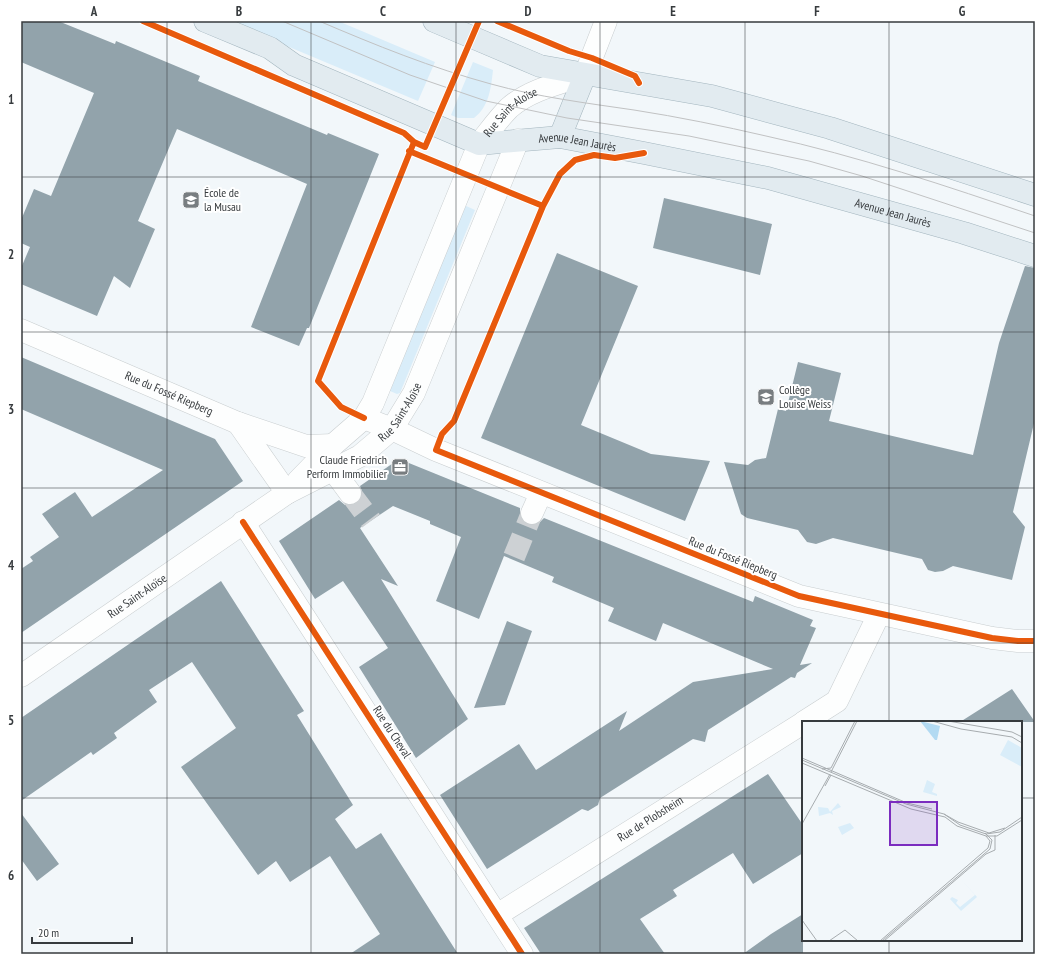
<svg xmlns="http://www.w3.org/2000/svg" width="1056" height="975" font-family="'PT Sans Narrow',sans-serif">
<style>
.green{fill:#d9edf9}
.building{fill:#92a3ab}
.lines{fill:none;stroke-linecap:round;stroke-linejoin:round}
.minor-tunnel{stroke:#cdd1d4;stroke-width:22;stroke-dasharray:22 11;stroke-linecap:butt}
.minor-casing{stroke:#c9ced0;stroke-width:23}
.major-casing{stroke:#a3b5be;stroke-width:23}
.minor{stroke:#fdfefe;stroke-width:22}
.major{stroke:#e2ebf0;stroke-width:22}
.tram{stroke:#c1c2c3;stroke-width:1}
.cycleway-casing{stroke:#fff;stroke-width:8}
.cycleway{stroke:#e8590c;stroke-width:6}
.grid{fill:none;stroke:#373b3e;stroke-width:1;stroke-opacity:0.55}
.labels{text-anchor:middle;stroke-width:4;stroke-linejoin:round;paint-order:stroke}
.street-label{font-size:12px;fill:#373b3e;stroke:#fff}
.poi-label{font-size:12px;fill:#373b3e;stroke:#fff;text-anchor:start}
.inset-road{fill:none;stroke:#a7acaf;stroke-width:1}
.view{fill:#7b2cbf;fill-opacity:0.15;stroke:#7b2cbf;stroke-width:2}
.inset-edge{fill:none;stroke:#373b3e;stroke-width:2}
.neatline{fill:none;stroke:#373b3e;stroke-width:1.5}
.grid-label{font-size:13px;text-anchor:middle;font-weight:bold;fill:#373b3e}
</style>
<rect width="100%" height="100%" fill="#f2f7fa"/>
<path class="green" d="M227,21h111l97,41 -17,39z
M473,62l20,8c-2,18 -4,37 -19,48h-16l-7,-3z
M464,205l11,5 -75,183 -3,1 -7,-3 -1,-3z"/>
<path class="building" d="M21,21h37l57,23 1,-3 84,35 -2,5 129,54 1,-2 51,21 -70,174h-2l-8,18 -48,-19 56,-143 -130,-55 -39,92 17,8 -25,59 -16,-12 -17,40 -76,-32v-16l9,-21 -9,-4v-23l13,-31 17,7 43,-103 -73,-31z
M664,198l108,26 -12,51 -107,-27z
M557,253l81,33 -57,139 70,29 59,7 -25,60 -204,-83z
M1025,266l10,2v151l-22,93 12,15 -13,53 -59,-14 -10,5 -8,1 -7,-2 -6,-11 -89,-21 -17,6 -9,-2 -9,-12 -51,-12 -6,-4 -17,-52 24,3 7,-5 11,-2 12,-49 8,2 12,-49 43,11 -12,48 144,34 26,-112z
M21,357l194,82 28,42 -222,152v-64l12,-8 -3,-4 29,-20 -17,-23 33,-22 17,25 71,-47 -142,-61z
M399,459l121,49v7l2,5 5,5h7l5,-2 5,-5 209,84 2,-6 58,24 -3,6 6,2 -16,37 12,-2 -15,10 -2,5 -4,-1 -83,53 -3,12 -12,-3 -93,59 -2,7 -10,6 -6,-2 -95,60 -47,-74 79,-51 17,26 91,-59 -8,20 74,-49 80,-13 -110,-46 -7,18 -48,-20 6,-13 -62,-26 2,-5 -50,-21 -25,63 -43,-18 25,-64 -31,-13v-3l-37,-15 -33,22 38,58 -17,-7 87,140 -52,39 -57,-91 29,-19 -45,-67 -28,18 -36,-58 60,-41 6,5h7l5,-2 5,-5v-7l-2,-5z
M221,581l83,130 -7,4 56,90 -18,14 21,30 25,-16 77,121h-108l30,-20 -50,-78 -40,26 -14,-21 -18,14 -77,-108 55,-39 -44,-66 -43,28 8,12 -43,31 3,5 -24,17 -2,-3 -70,49v-83z
M507,621l25,10 -27,74 -31,3z
M1012,689l23,33h-75z
M768,774l35,51v28l-50,31 -20,-31 -60,37 4,6 -37,23 25,35h-124l-17,-26z
M21,813l38,51 -22,17 -16,-22z
M803,914v40h-60l28,-20z"/>
<g class="lines">
<path class="minor-tunnel" d="M350,493l21,28
M514,557l18,-44"/>
<defs>
<g id="minor">
<path id="s1" d="M21,330l217,93 68,23 27,-1"/>
<path d="M364,418l28,11 44,21 363,146 193,42 26,3h17"/>
<path d="M238,423l49,70"/>
<path d="M333,470l17,23"/>
<path id="s2" d="M298,481l35,-36 31,-27 9,-15 106,-259c10,-12 19,-25 30,-36 20,-18 51,-25 76,-33l21,-54"/>
<path d="M532,513l9,-20"/>
<path d="M243,522l279,432"/>
<path id="s3" d="M21,676l266,-183 73,-37 32,-27 22,-36 104,-253"/>
<path d="M804,722l33,-21 42,-87"/>
<path id="s4" d="M497,915l306,-192"/>
</g>
<g id="major">
<path id="s5" d="M205,21l65,27 24,17 185,79 81,-7 84,16 124,25 196,55 71,23"/>
<path d="M434,21l106,45 172,30 66,18 52,14 205,67"/>
<path d="M560,137l25,-62"/>
</g>
</defs>
<use href="#minor" class="minor-casing"/>
<use href="#major" class="major-casing"/>
<use href="#minor" class="minor"/>
<use href="#major" class="major"/>
<path class="tram" d="M282,21l128,54 76,26 81,17 122,18 120,25 53,15 173,57
M319,21c56,24 113,47 172,63 47,13 95,19 143,26 45,7 89,16 132,26 92,20 180,50 269,80"/>
<defs>
<path id="cycleway" d="M143,21l261,112 10,9 -96,239 23,26 23,11
M497,21l72,30 23,7 43,18 4,7
M414,142l11,5 54,-126
M409,151l134,55
M644,153l-29,5 -21,-3 -19,5 -15,14 -17,32 -89,215 -12,13 -6,16 363,146 193,42 26,3h17
M243,522l279,432"/>
</defs>
<use href="#cycleway" class="cycleway-casing"/>
<use href="#cycleway" class="cycleway"/>
</g>
<path class="grid" d="M167,21v933M311,21v933M456,21v933M600,21v933M745,21v933M889,21v701M21,177h1014M21,332h1014M21,488h1014M21,643h1014M21,798h782M1021,798h14M889,940v14"/>
<defs>
<symbol id="school-square" viewBox="-11 -11 22 22"><rect x="-9" y="-9" width="18" height="18" rx="4" fill="#787d80" stroke="#fff"/><path d="M0-5L7-2L0 1L-7-2ZM-4 1L0 2.5L4 1V4Q0 6-4 4Z" fill="#fff"/></symbol>
<symbol id="office-square" viewBox="-11 -11 22 22"><rect x="-9" y="-9" width="18" height="18" rx="4" fill="#787d80" stroke="#fff"/><path d="M-6-3h4V-5.5h4V-3h4V5H-6ZM-1-4.5V-3h2v-1.5ZM-6 0V1H6V0Z" fill="#fff"/></symbol>
</defs>
<g fill-rule="evenodd">
<use href="#school-square" x="181" y="190" width="20" height="20"/>
<use href="#school-square" x="756" y="387" width="20" height="20"/>
<use href="#office-square" x="390" y="457" width="20" height="20"/>
</g>
<g class="labels">
<g class="street-label">
<text dy="4" stroke="none"><textPath href="#s2" startOffset="434">Rue Saint-Aloïse</textPath></text>
<text dy="4" stroke="none"><textPath href="#s5" startOffset="400">Avenue Jean Jaurès</textPath></text>
<text dy="4" stroke="none"><textPath href="#s5" startOffset="724">Avenue Jean Jaurès</textPath></text>
<text dy="4" stroke="none"><textPath href="#s1" startOffset="161">Rue du Fossé Riepberg</textPath></text>
<text dy="4" stroke="none"><textPath href="#s3" startOffset="465">Rue Saint-Aloïse</textPath></text>
<text transform="translate(733 558) rotate(22)" y="4">Rue du Fossé Riepberg</text>
<text dy="4" stroke="none"><textPath href="#s3" startOffset="141">Rue Saint-Aloïse</textPath></text>
<text transform="translate(392 732) rotate(57)" y="4">Rue du Cheval</text>
<text dy="4" stroke="none"><textPath href="#s4" startOffset="181">Rue de Plobsheim</textPath></text>
</g>
<g class="poi-label">
<text x="204" y="197">École de<tspan x="204" dy="14">la Musau</tspan></text>
<text x="779" y="394">Collège<tspan x="779" dy="14">Louise Weiss</tspan></text>
<text x="387" y="464" text-anchor="end">Claude Friedrich<tspan x="387" dy="14">Perform Immobilier</tspan></text>
</g>
</g>
<g transform="translate(802 721)">
<rect width="220" height="220" fill="#f2f7fa"/>
<path d="M206,19l14,8v19l-22,-12zM125,59l8,4 -3,8 5,2v2l-14,-4zM36,82l3,4 -9,4 1,4 -3,-2 -11,3 -1,-9 10,1 2,4zM48,102l4,5 -12,7 -4,-8zM157,156l18,20 -16,14 -11,-12 2,-2 6,3 -2,3 4,4 15,-12z" fill="#d9edf9"/>
<path d="M118,0l20,5 -3,14h-2z" fill="#b2daf2"/>
<path class="inset-road" d="M130,0l29,8 51,8 10,6M146,0l64,11 10,5M0,37l105,45 25,6M0,39l104,44 38,10 16,11 26,9 14,-2 22,-15M0,42l109,46 34,8 12,9 29,10h11l25,-16M20,48l9,-1 24,-47M29,51l26,-51M23,65l6,-11M142,93l14,8 31,11 16,-5M0,103l28,-50M0,199l15,21M27,220l16,-11 13,11M78,220l108,-93 2,-7 -4,-5M80,220l108,-92 2,-9 -7,-7M82,220l102,-87 9,-4v-15"/>
<path class="view" d="M88,81h47v43h-47z"/>
<rect width="220" height="220" class="inset-edge"/>
</g>
<rect width="1056" height="975" fill="none" stroke="#ffffff" stroke-width="44"/>
<path d="M32 937v6h100v-6" fill="none" stroke="#373b3e" stroke-width="2"/>
<text x="38" y="937" font-size="12" fill="#373b3e" stroke="#ffffff" stroke-width="3" paint-order="stroke">20 m</text>
<rect x="22" y="22" width="1012" height="931" class="neatline"/>
<g class="grid-label">
<text x="94" y="16">A</text>
<text x="239" y="16">B</text>
<text x="383" y="16">C</text>
<text x="528" y="16">D</text>
<text x="673" y="16">E</text>
<text x="817" y="16">F</text>
<text x="962" y="16">G</text>
<text x="11" y="104">1</text>
<text x="11" y="259">2</text>
<text x="11" y="414">3</text>
<text x="11" y="570">4</text>
<text x="11" y="725">5</text>
<text x="11" y="880">6</text>
</g>
</svg>
